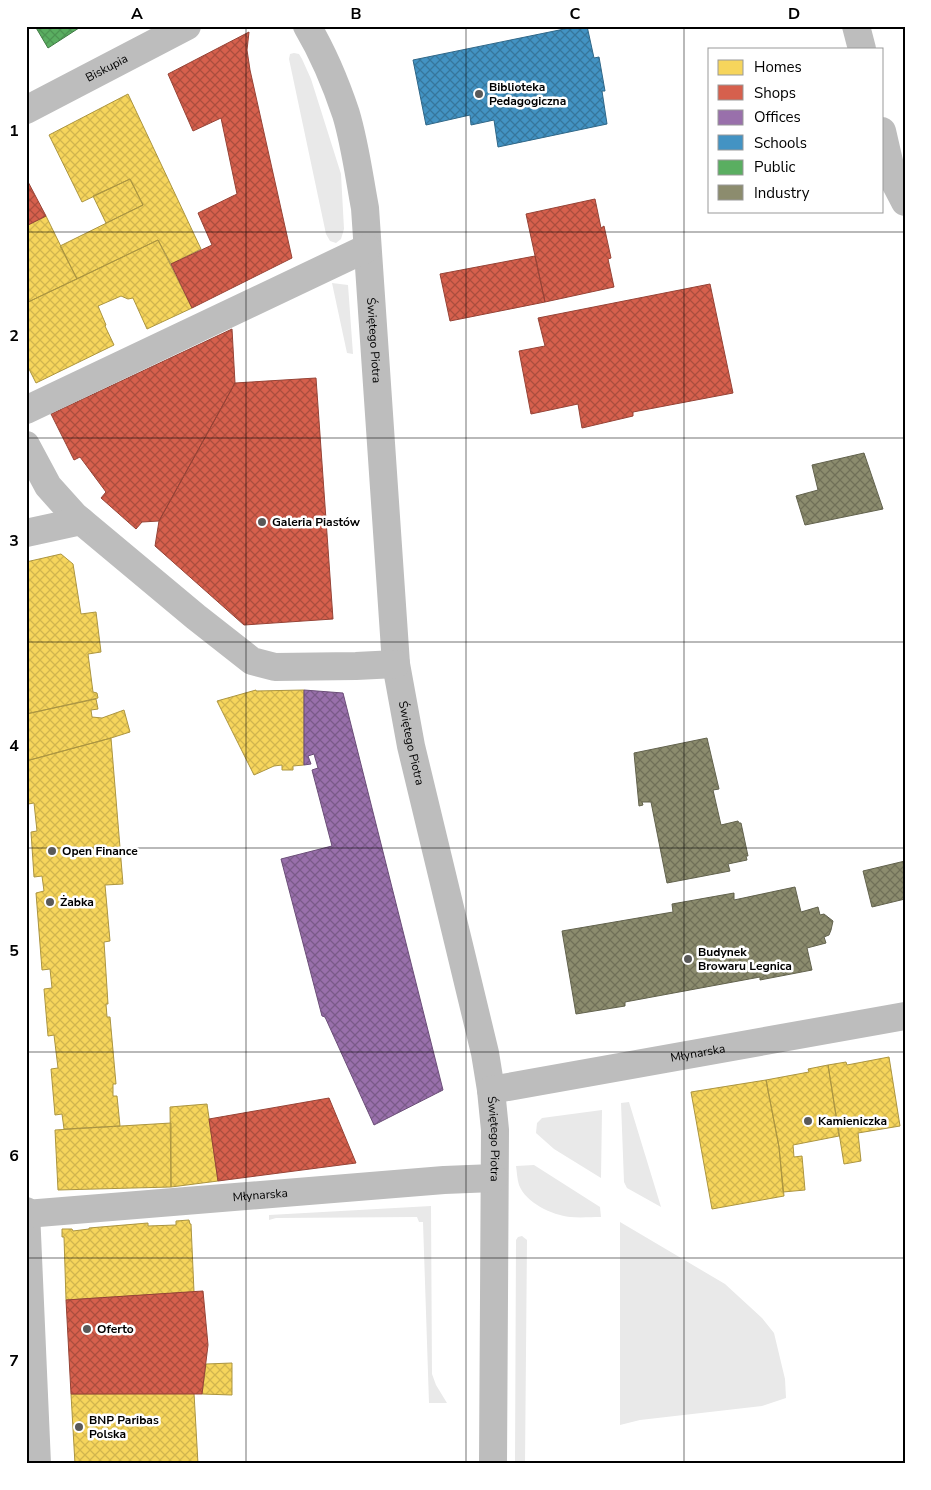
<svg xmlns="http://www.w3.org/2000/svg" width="931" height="1490" font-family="'Nunito Sans',sans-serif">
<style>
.green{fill:#e9e9e9}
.homes{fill:url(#homes-cross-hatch);stroke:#ac9540}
.shops{fill:url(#shops-cross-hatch);stroke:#964336}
.offices{fill:url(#offices-cross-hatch);stroke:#6b4e78}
.schools{fill:url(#schools-cross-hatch);stroke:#2f6788}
.public{fill:url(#public-cross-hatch);stroke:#3f7a44}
.industry{fill:url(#industry-cross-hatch);stroke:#62624d}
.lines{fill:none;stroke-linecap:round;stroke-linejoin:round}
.street{stroke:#bdbdbd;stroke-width:28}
.primary{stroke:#bdbdbd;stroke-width:28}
.grid{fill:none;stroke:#000;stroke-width:1;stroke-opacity:0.55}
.poi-dot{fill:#595959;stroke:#fff;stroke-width:2}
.labels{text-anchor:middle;stroke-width:5;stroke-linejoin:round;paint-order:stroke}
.street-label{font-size:12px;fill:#000;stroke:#fff}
.poi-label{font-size:12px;font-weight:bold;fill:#000;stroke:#fff;text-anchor:start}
.neatline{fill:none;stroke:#000;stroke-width:2}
.grid-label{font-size:16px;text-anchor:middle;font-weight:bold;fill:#000}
</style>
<defs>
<pattern id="homes-cross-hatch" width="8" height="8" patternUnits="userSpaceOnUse" patternTransform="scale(1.25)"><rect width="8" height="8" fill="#f6d55c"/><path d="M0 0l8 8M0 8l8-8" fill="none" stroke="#d1b54e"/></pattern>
<pattern id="shops-cross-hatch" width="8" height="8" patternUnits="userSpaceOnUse" patternTransform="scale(1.25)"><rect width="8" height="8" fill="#d6604d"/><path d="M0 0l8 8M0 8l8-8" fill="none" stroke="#ab4d3e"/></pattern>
<pattern id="offices-cross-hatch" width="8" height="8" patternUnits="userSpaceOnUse" patternTransform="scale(1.25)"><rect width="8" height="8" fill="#9970ab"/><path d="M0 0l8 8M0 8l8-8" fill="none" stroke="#7a5a89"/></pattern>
<pattern id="schools-cross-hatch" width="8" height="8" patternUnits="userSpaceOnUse" patternTransform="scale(1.25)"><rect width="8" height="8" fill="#4393c3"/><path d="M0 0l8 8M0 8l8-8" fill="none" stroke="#36769c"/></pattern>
<pattern id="public-cross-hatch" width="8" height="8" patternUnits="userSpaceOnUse" patternTransform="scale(1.25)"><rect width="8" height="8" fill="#5aae61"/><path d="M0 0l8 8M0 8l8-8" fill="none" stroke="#4c9452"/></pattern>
<pattern id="industry-cross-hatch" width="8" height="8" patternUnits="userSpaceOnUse" patternTransform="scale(1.25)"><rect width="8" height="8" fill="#8c8c6e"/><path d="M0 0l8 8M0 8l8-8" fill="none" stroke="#707058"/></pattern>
</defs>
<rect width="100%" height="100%" fill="#fff"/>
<path class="green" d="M294,53l5,1 3,5 9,20 30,95 3,55 -3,10 -5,4 -6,-2 -4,-7 -37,-175 1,-5z
M332,283l16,2 5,69 -6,-1z
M629,1102l32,105 -34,-19 -3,-6 -3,-79z
M602,1110l-1,68 -47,-29 -18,-16 1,-10 5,-5z
M534,1165l66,42 1,10c-10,0 -21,1 -31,0 -18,-2 -44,-14 -51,-32 -2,-6 -2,-13 -3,-19z
M431,1206l1,168 4,11 11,18h-18l-6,-181h-4l-2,-5 -141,1 -7,2v-5z
M620,1222l105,62 37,34 12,15 11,46 1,19 -24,8 -122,14 -20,5z
M522,1236l5,4 -2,224h-10l1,-224 2,-3z"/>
<path class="homes" d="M128,94l73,155 -30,15 -13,-24 -81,39 -17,-33 83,-41 -13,-26 -48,23 -33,-67z
M130,179l13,26 -37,18 -13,-27z
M46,216l31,63 -51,24v-77z
M158,240l34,68 -45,21 -14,-31 -5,1 -7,-3 -23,10 8,19 -1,1 9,19 -78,38 -10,-20v-60z
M61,554l12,10 8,50 15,-2 5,40 -13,2 5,38 4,1 1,5 -72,16v-152z
M256,690v1l48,-1v75l-11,1v4h-11v-5l-8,1 -20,9 -37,-74z
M96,699l2,10 -7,1 1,7 10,1 22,-8 6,22 -19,6 -85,23v-47z
M111,738l12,146 -18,1 5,56 -6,1 4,62h-2l1,13h3l6,67h-3v12h4l3,30 -56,3 -2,-15 -7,1 -4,-46 7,-1 -4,-33 -6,1 -4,-47 8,-1 -2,-19 -8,1 -6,-77 8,-2 -2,-15 -8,1 -3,-45 6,-1 -3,-28 -6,1 -2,-43z
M889,1057l11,69 -42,7 3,28 -17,3 -16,-99 18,-3 1,3z
M828,1065l11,71 -46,9 1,12 8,-1 3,34 -22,2 -4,-45 -13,-67 43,-8 -1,-3z
M766,1080l13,67 5,49 -72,13 -21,-117z
M207,1104l11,77 -47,6 -1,-80z
M171,1123v64l-113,3 -3,-60z
M189,1220l1,4h1l3,68 -128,8 -2,-63h-2v-8h10l1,2 16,-2v-1l59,-5v3l28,-1v-4z
M232,1363v32l-30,-1 4,-30z
M194,1393l4,71h-123l-4,-70z"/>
<path class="shops" d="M249,32l-2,18 3,20 42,188 -100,50 -21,-44 41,-19 -14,-32 39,-19 -16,-76 -28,13 -25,-57z
M26,178l20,38 -20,10z
M595,199l6,29 3,-2 7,32 -3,1 6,28 -69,15 -19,-88z
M535,256l10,46 -95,19 -10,-47z
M710,284l23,109 -100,19v4l-51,12 -4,-24 -47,10 -12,-63 26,-5 -7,-28z
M232,329l3,54 -76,138 -17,1 -6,7 -35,-31 5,-6 -26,-35 -6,3 -23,-46z
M316,378l17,241 -89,6 -89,-79 4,-25 76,-138z
M329,1098l27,65 -138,18 -9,-62z
M203,1291l5,54 -6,49h-131l-5,-94z"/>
<path class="offices" d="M304,690l39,3 100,397 -69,35 -49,-108 -3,-1 -41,-157 51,-13 -20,-76 6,-2 -4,-14 -6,2 3,8 -7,1z"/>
<path class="schools" d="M579,26h8l7,32 5,-1 6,34h-3l5,33 -109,23 -4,-27 -23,5 -1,-10 -44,10 -13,-65z"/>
<path class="public" d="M35,26h47l-34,22z"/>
<path class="industry" d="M864,453l19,56 -78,16 -9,-29 22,-6 -6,-25z
M707,738l12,51 -6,1 8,35 17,-4 1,2h2l7,33h-2l1,4 -19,4 2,7 -63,12 -16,-81h-9l1,3 -4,1 -5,-53z
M905,861v38l-33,8 -9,-36z
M795,887l6,25 17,-5 2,8 4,-1 9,7 -2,9 -2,5 -5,2 2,6 -19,5 5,22 -52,10v-3l-135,25v4l-49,8 -14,-83 111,-19 -1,-8 62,-11v7z"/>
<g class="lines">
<g class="street">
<path id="s1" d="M307,26c16,27 29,58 39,88 9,30 13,62 19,94l31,456 15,82 74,307 6,37 4,40 -2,334"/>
<path id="s2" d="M26,110l161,-84"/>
<path d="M26,410l341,-162"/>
<path d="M26,445l22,41 27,30 121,101 56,44 23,6 81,-1 40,-2"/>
<path d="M26,533l55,-12"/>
<path id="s3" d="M491,1090l414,-74"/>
<path d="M26,1211l11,253"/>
<path id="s4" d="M26,1214l418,-34 50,-2"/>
</g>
<path class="primary" d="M856,26l6,23
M882,131l11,48 12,23"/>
</g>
<path class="grid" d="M246,26v1438M466,26v1438M684,26v1438M26,232h879M26,438h879M26,642h879M26,848h879M26,1052h879M26,1258h879"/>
<g class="poi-dot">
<circle cx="479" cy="94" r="5"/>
<circle cx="262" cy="522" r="5"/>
<circle cx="52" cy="851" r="5"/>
<circle cx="50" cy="902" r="5"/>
<circle cx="688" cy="959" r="5"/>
<circle cx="808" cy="1121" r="5"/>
<circle cx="87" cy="1329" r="5"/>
<circle cx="79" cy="1427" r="5"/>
</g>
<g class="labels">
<g class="street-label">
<text dy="4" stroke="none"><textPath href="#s2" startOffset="91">Biskupia</textPath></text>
<text dy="4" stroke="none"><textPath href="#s1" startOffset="325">Świętego Piotra</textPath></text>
<text dy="4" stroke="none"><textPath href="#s1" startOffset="730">Świętego Piotra</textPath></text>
<text dy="4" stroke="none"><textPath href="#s3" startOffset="210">Młynarska</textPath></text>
<text dy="4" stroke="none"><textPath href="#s1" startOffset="1135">Świętego Piotra</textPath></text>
<text dy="4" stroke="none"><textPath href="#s4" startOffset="235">Młynarska</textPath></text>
</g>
<g class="poi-label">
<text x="489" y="91">Biblioteka<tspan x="489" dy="14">Pedagogiczna</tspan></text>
<text x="272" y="526">Galeria Piastów</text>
<text x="62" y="855">Open Finance</text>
<text x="60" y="906">Żabka</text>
<text x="698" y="956">Budynek<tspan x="698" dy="14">Browaru Legnica</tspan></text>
<text x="818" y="1125">Kamieniczka</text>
<text x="97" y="1333">Oferto</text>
<text x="89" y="1424">BNP Paribas<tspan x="89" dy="14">Polska</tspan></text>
</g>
</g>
<rect width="931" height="1490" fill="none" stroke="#ffffff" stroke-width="55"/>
<rect x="708" y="48" width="175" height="165" fill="#ffffff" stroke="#999999"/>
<rect x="718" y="60" width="25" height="15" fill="#f6d55c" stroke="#999999"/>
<text x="754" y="72" font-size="15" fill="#000000">Homes</text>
<rect x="718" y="85" width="25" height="15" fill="#d6604d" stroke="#999999"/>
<text x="754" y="98" font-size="15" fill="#000000">Shops</text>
<rect x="718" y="110" width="25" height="15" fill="#9970ab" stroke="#999999"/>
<text x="754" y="122" font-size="15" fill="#000000">Offices</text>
<rect x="718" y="135" width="25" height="15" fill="#4393c3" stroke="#999999"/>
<text x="754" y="148" font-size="15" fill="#000000">Schools</text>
<rect x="718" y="160" width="25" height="15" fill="#5aae61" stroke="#999999"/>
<text x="754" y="172" font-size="15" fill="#000000">Public</text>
<rect x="718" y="185" width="25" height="15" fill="#8c8c6e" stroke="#999999"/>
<text x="754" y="198" font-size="15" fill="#000000">Industry</text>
<rect x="28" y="28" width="876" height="1434" class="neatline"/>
<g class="grid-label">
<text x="137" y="19">A</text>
<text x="356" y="19">B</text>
<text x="575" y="19">C</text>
<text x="794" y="19">D</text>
<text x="14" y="136">1</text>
<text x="14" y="341">2</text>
<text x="14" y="546">3</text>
<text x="14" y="751">4</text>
<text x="14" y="956">5</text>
<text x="14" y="1161">6</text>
<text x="14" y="1366">7</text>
</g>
</svg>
